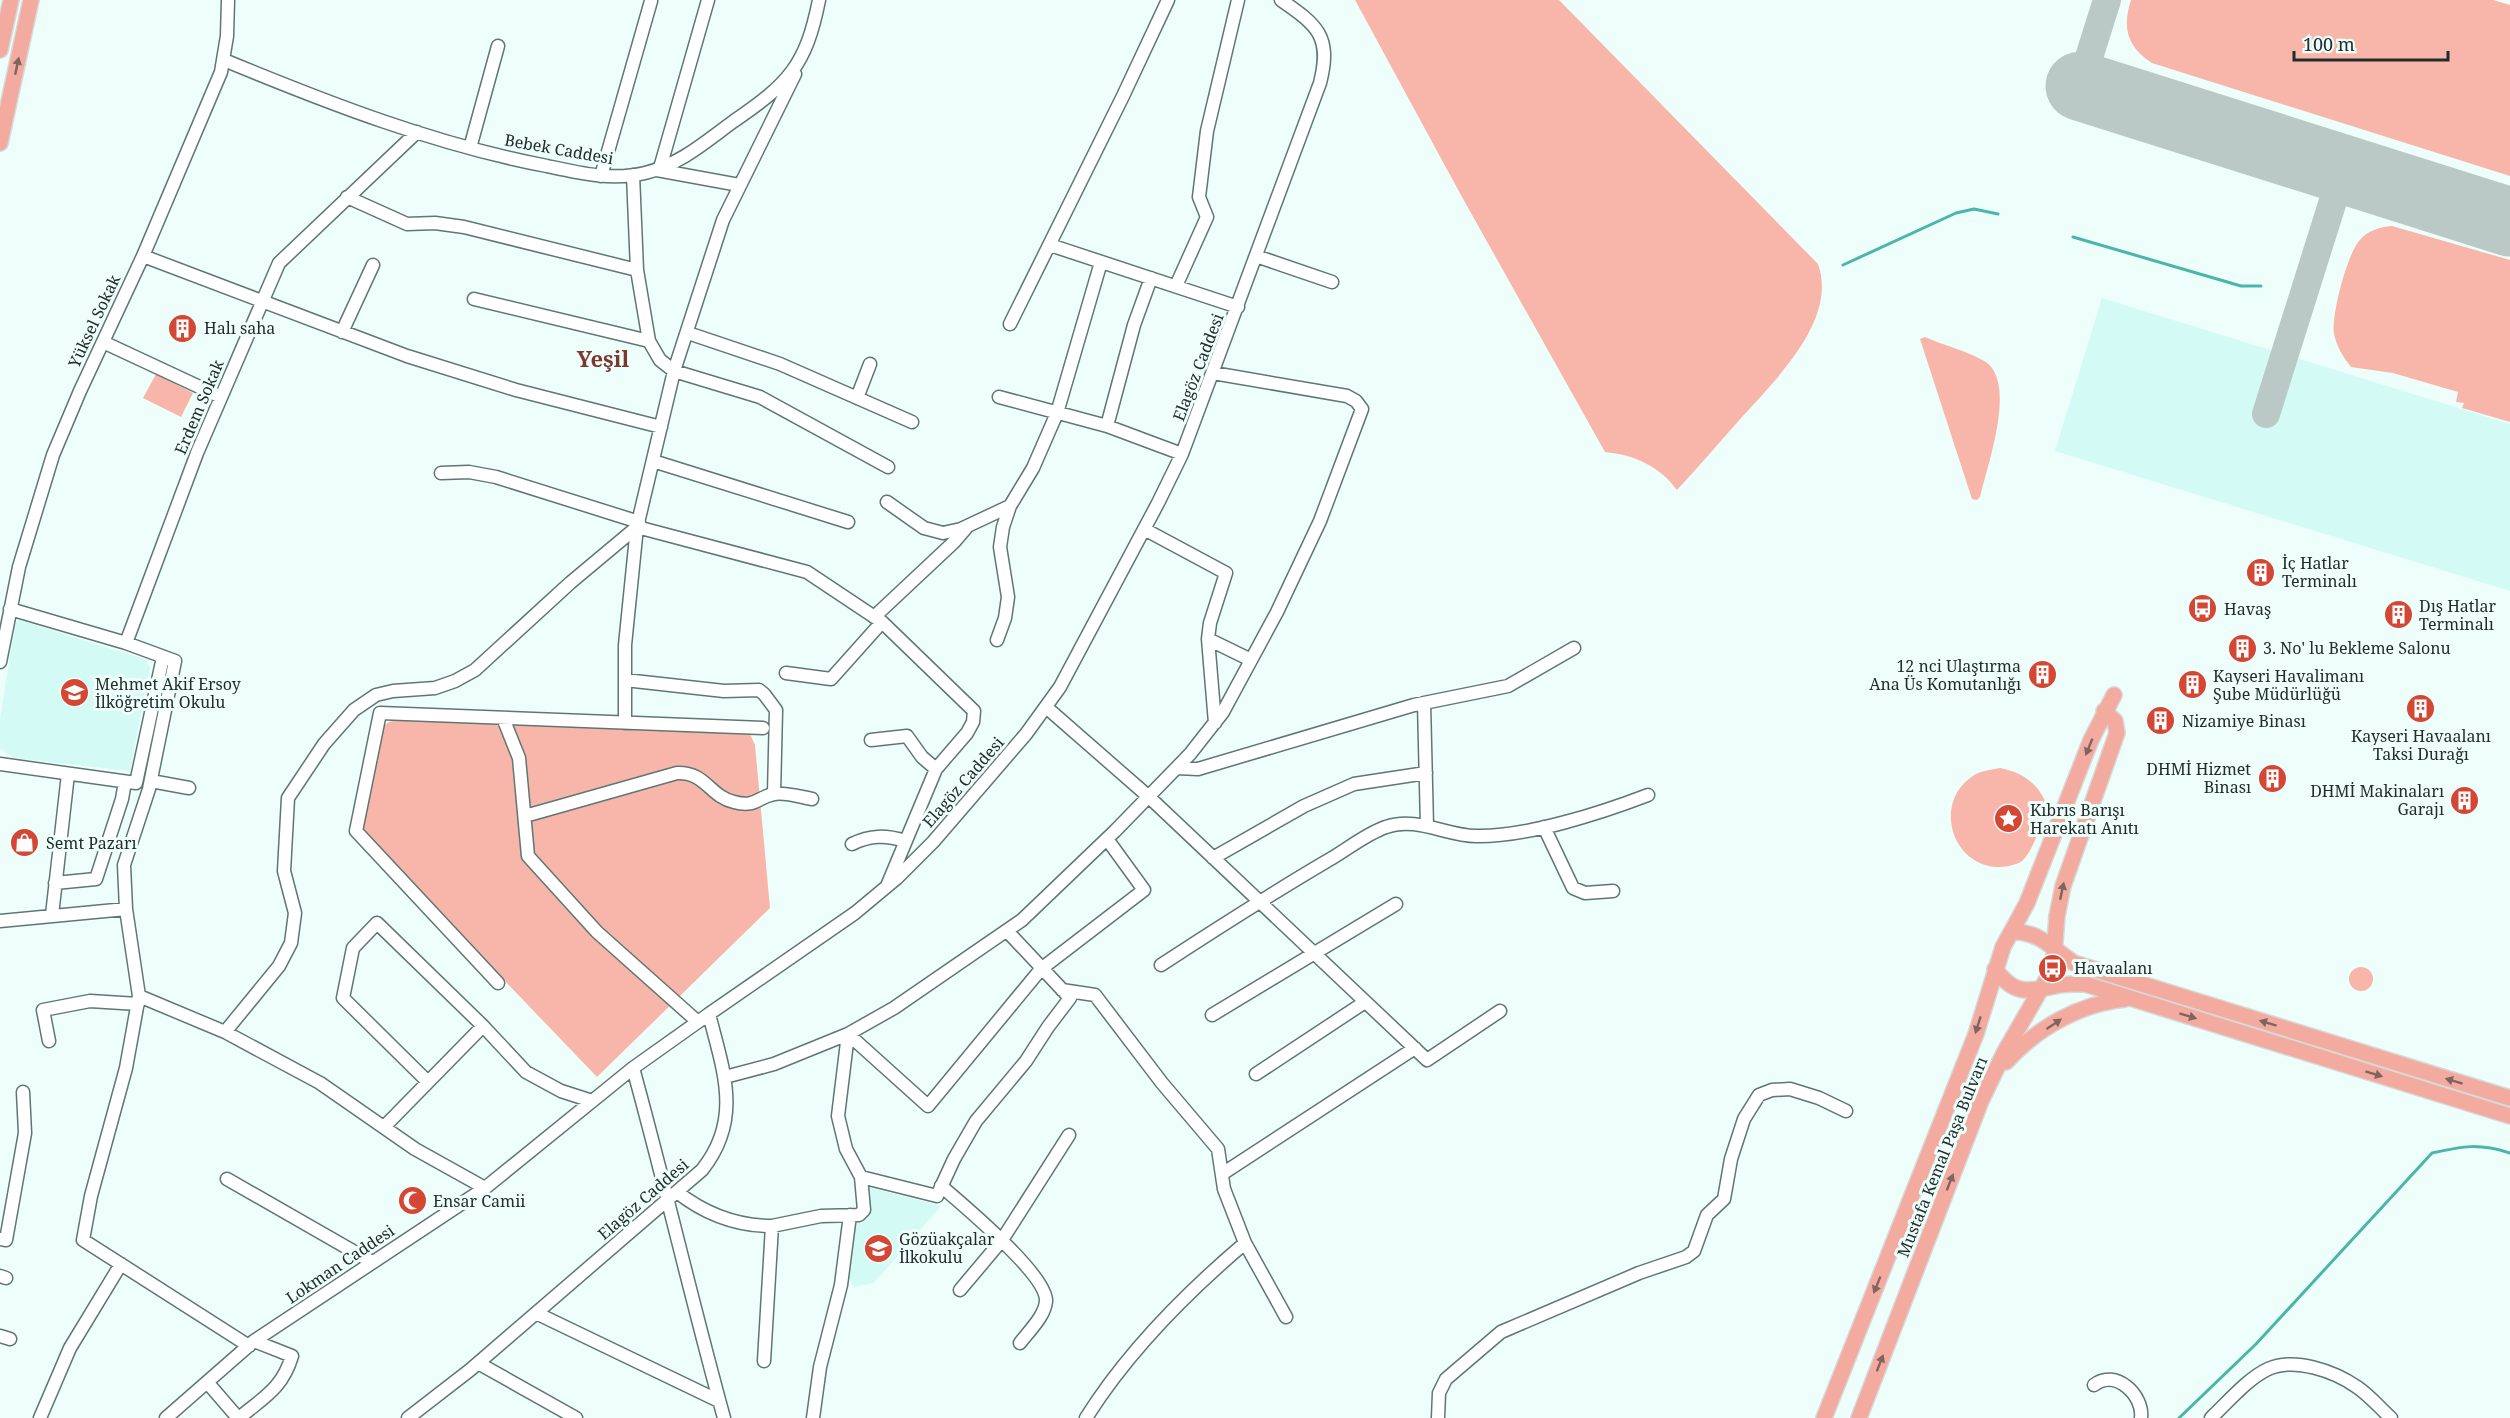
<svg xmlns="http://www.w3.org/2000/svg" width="2510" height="1418" font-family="'Noto Serif',serif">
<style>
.built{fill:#d4faf5}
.green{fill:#f8b6aa}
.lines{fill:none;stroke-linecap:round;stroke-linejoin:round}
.stream{stroke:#4cb5aa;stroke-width:3}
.taxiway{stroke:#bac9c6;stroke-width:28}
.runway{stroke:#bac9c6;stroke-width:69}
.minor-casing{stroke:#5e7773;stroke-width:15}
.major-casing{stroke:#d7d9d9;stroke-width:18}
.minor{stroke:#fff;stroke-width:12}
.major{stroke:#f3aa9f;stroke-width:15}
.oneway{fill:#80655f}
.labels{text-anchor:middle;stroke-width:6;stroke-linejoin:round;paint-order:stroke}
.street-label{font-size:16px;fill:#222c2b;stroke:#edfefb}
.poi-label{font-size:16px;fill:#222c2b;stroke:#edfefb;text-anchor:start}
.district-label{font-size:22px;font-weight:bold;fill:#7d372c;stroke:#edfefb}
</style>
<rect width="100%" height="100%" fill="#edfefb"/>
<path class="built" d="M2102,298l408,126v167l-455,-140z
M19,620l125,39 6,8 -20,104 -116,-13 -14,-9v-30l15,-95z
M868,1187l73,19 -67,77 -20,4 -7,-13 8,-52 8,1 3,-7z"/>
<path class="green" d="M1355,0h204l259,264c20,56 -42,115 -76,153 -22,25 -43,49 -65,73 -18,-24 -42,-35 -72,-38l-143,-255z
M2131,0h362l17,5v171l-358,-113c-25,-16 -30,-35 -21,-63z
M2392,226l118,34v162l-48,-14 2,-5 -8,-1 2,-10 -65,-19 -42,-6c-8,-10 -14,-20 -17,-33 -3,-18 13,-79 25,-93 8,-10 20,-14 33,-15z
M1925,337c18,8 45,15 61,25 31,22 1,104 -6,135l-3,3 -5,-1 -52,-160z
M156,374l37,19 -12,24 -38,-19z
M397,720l100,1 253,13 5,11 15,163 -173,169 -232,-242 -2,-10 18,-97 8,-6z
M2000,768c25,5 38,16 48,39 -6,14 -15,45 -26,54 -7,5 -18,6 -26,6 -44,-3 -62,-62 -26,-89 8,-7 19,-8 30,-10z
M2349 979a12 12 0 1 1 24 0a12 12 0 1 1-24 0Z"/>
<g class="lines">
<path class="stream" d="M2073,237l168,49h20
M1843,265l113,-52 18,-4 24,5
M2179,1418l77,-74 176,-191c32,-7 46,-10 78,0"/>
<path class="taxiway" d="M2080,86l27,-86
M2266,414l77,-245"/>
<path class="runway" d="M2080,86l430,136"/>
<defs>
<path id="minor" d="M224,60c104,43 212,85 323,106 32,7 65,15 98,7 36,-9 60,-31 89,-52 54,-37 72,-55 85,-121
M470,148l28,-102
M660,168l48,-168
M657,170l82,15
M633,175l4,95 12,71 11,19 14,11 86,26 128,70
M601,176l50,-175
M347,197l60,27 28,-1 29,4 173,43
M1050,245l188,62
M143,256l264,100 109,34 145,37
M1256,256l76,26
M1176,286l31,-69 -8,-20 8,-66 31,-131
M474,299l175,42
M1010,324l113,-228 45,-96
M342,332l31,-67
M688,333l92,31 132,58
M103,342l118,55
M999,397l108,29 75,28
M857,398l13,-34
M1107,426l27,-101 17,-47
M653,461l195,61
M441,473l28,-1 27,5 143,45
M887,502l37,26 19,5 18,-4 49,-23 23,-38 24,-55 44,-151
M1144,529l82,44 -16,50 -2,16 7,84
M10,609l116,34 49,18 -26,128 -25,76 2,44 13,87 -13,72 -35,128 -8,44 166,106
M874,617l80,-75 12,-14
M1208,639l43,21
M997,640l8,-22 3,-21 -8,-50 3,-20 7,-21
M126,643l71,-190 82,-190 138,-131
M0,662l19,-95 34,-112 27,-64 63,-135 78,-184 6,-36 1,-36
M786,673l45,6 51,-57
M625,680l99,11 35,-1 5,4 12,16 -2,84
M1424,703l3,123
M1046,707l103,90 278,263 73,-49
M503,718l16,40 9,98 69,76 101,90
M625,723v-78l12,-118 37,-156 49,-151 72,-146
M871,740l36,-4 15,21 14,12
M0,764l136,19 27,-126
M1177,768l21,1 216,-64 94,-19 66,-38
M151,781l38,7
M525,816l152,-43c29,-1 32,23 57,29 22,6 23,-5 40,-8 11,-2 27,3 38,5
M1544,827l29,61 12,5 28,-2
M852,844c18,-9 34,-9 53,-3
M1213,858l91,-52 50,-22 72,-11
M55,883l41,-4 26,-80 3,-17
M52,915l16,-141
M0,921l126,-12
M1161,965c55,-36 110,-71 166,-104 18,-10 40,-28 59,-34 30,-11 61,9 90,9 51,1 125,-23 172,-41
M498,983l-142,-152 24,-118 383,15
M1062,990l33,5 67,88 56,66 6,40 21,54 41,74
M139,996l86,36 95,51 95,66 70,39
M1212,1015l184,-111
M225,1032l54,-66 12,-23 4,-30 -11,-42 4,-73 36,-54 30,-34 22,-15 17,-4 42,-3 20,-7 20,-11 95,-87 67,-56 170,45 75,50 92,89 -1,11 -6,11 -31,36 -49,117
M848,1034l80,72 113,-137 103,-79 -37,-51
M49,1041l-6,-31 47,-9 48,3
M633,1068c32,116 59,234 91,350
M1256,1074l109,-72
M725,1077l49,-13 74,-30 46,-26 128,-88 93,-89 75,-77 33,-42 54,-100 43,-91 42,-112 -6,-8 -9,-5 -134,-23
M428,1082l-85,-84 10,-50 24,-25 106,103 43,46 35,19 31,10
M384,1127l99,-101
M1222,1174l193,-126
M861,1177l76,19 17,-37 22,-38 50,-60 22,-34 22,-29 -63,-67
M227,1179l145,83
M941,1186c21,18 106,89 105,115 -1,15 -17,30 -26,42
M677,1192c28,22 59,34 95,34
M0,1239l6,1 19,-107 -2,-41
M0,1276l6,2
M960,1290l42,-50 67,-105
M536,1313l183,88
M0,1336l10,3
M764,1361l8,-135 49,-10 38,-1 5,-5 -3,-33 -15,-28 -8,-33 10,-82
M478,1363l98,55
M207,1382l31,36
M2094,1385c21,-17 50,10 47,33
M40,1418l30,-70 51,-84
M166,1418l88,-77 231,-153 148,-120 76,-54
M239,1418c25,-21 43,-29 53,-62l-38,-15
M408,1418l62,-48 232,-200c41,-51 21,-100 7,-156l146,-101 42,-35 36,-36 93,-108 34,-47 98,-184 24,-49 138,-371c12,-47 -3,-58 -39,-83
M813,1418l7,-51 21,-82 9,-70
M1086,1418c42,-67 99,-124 159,-175
M1438,1418l1,-25 7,-14 55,-47 138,-59 47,-16 8,-6 13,-36 17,-16 7,-40 13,-40 15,-24 13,-5 18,-1 29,9 27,13
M2211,1418c17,-16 36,-39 57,-49 26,-12 66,2 89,18 12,8 23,21 34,31"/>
<path id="major" d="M0,50l11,-50
M0,143l31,-143
M2013,932c26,-1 40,17 61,31l436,135
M1995,969c19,26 31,23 60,17 9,-3 20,-2 30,-2l425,132
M2006,1062c31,-34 73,-58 119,-63
M1824,1418l152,-384 27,-87 24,-44 64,-163 23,-45
M1859,1418l122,-317 23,-48 49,-85 4,-52 6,-30 54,-153 -2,-12 -11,-10"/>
</defs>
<use href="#minor" class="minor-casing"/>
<use href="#major" class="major-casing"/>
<use href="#minor" class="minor"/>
<use href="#major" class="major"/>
</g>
<defs><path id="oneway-solid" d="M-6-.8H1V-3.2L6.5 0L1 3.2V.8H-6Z" transform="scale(1.5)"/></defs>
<g class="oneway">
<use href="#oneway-solid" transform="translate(17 66) rotate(-78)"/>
<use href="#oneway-solid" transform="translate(2089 747) rotate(112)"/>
<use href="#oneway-solid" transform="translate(2062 891) rotate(-78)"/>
<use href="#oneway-solid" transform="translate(2188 1016) rotate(17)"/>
<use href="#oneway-solid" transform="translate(2268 1023) rotate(-163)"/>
<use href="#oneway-solid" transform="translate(2054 1024) rotate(-34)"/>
<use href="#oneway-solid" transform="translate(1978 1025) rotate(107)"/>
<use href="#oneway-solid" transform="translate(2374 1074) rotate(17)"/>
<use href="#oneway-solid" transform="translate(2454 1081) rotate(-163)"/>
<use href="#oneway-solid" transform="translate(1950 1182) rotate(-69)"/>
<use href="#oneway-solid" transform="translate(1877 1285) rotate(112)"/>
<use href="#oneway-solid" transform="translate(1880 1363) rotate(-69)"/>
</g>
<defs>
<symbol id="building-disc" viewBox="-11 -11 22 22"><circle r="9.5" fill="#d34734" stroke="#edfefb"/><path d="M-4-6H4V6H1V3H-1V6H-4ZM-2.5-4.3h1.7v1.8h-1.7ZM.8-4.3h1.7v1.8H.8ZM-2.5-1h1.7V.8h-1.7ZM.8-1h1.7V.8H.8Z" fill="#fff"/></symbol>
<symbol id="bus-disc" viewBox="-11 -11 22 22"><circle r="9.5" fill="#d34734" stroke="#edfefb"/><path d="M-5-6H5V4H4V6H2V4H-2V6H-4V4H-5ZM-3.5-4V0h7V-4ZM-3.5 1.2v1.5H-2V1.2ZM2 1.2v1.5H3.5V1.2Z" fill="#fff"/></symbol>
<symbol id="school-disc" viewBox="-11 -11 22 22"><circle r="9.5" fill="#d34734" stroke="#edfefb"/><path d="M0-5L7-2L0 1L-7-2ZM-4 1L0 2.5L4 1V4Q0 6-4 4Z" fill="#fff"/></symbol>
<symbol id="sight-disc" viewBox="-11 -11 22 22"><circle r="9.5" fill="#d34734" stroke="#edfefb"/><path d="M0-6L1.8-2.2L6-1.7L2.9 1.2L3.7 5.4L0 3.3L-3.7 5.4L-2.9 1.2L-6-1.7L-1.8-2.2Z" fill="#fff"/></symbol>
<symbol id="shop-disc" viewBox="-11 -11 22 22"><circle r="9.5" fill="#d34734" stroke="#edfefb"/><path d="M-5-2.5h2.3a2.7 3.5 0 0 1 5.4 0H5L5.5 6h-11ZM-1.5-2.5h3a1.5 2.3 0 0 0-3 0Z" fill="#fff"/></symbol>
<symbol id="mosque-disc" viewBox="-11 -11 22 22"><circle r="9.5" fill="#d34734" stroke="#edfefb"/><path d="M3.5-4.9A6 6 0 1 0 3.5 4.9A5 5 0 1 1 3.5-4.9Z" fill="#fff"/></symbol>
</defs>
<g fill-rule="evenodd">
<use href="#building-disc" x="166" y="312" width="33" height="33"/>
<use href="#building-disc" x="2244" y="556" width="33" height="33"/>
<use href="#bus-disc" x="2186" y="592" width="33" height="33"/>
<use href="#building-disc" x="2382" y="598" width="33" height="33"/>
<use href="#building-disc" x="2226" y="632" width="33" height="33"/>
<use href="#building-disc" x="2026" y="658" width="33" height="33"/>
<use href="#building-disc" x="2176" y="668" width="33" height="33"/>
<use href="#school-disc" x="58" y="676" width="33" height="33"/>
<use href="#building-disc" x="2404" y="692" width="33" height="33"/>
<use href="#building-disc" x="2144" y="704" width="33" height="33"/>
<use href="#building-disc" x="2256" y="762" width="33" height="33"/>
<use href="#building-disc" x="2448" y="784" width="33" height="33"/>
<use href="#sight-disc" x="1992" y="802" width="33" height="33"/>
<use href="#shop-disc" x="8" y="826" width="33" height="33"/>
<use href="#bus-disc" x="2036" y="952" width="33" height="33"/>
<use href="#mosque-disc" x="396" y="1184" width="33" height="33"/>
<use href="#school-disc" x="862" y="1232" width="33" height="33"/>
</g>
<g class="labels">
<g class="street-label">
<text transform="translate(559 149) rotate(10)" y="6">Bebek Caddesi</text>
<text transform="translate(94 321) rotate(-65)" y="6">Yüksel Sokak</text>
<text transform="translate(1198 367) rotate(-69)" y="6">Elagöz Caddesi</text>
<text transform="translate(199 407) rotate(-67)" y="6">Erdem Sokak</text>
<text transform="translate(963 782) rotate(-49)" y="6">Elagöz Caddesi</text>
<text transform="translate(1942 1157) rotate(-68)" y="6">Mustafa Kemal Paşa Bulvarı</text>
<text transform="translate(643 1199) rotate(-41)" y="6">Elagöz Caddesi</text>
<text transform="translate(340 1264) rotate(-34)" y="6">Lokman Caddesi</text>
</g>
<g class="poi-label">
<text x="204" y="334">Halı saha</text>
<text x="2282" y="569">İç Hatlar<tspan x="2282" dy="18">Terminalı</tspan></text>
<text x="2419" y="612">Dış Hatlar<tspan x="2419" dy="18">Terminalı</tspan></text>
<text x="2224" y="615">Havaş</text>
<text x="2263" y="654">3. No' lu Bekleme Salonu</text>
<text x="2021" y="672" text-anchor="end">12 nci Ulaştırma<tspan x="2021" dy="18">Ana Üs Komutanlığı</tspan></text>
<text x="2213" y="682">Kayseri Havalimanı<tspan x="2213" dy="18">Şube Müdürlüğü</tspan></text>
<text x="95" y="690">Mehmet Akif Ersoy<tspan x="95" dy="18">İlköğretim Okulu</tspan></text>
<text x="2182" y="727">Nizamiye Binası</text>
<text x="2421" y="742" text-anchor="middle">Kayseri Havaalanı<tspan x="2421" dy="18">Taksi Durağı</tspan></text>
<text x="2251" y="775" text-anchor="end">DHMİ Hizmet<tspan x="2251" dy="18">Binası</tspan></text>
<text x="2444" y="797" text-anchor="end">DHMİ Makinaları<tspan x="2444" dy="18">Garajı</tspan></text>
<text x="2030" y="816">Kıbrıs Barışı<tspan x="2030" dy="18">Harekatı Anıtı</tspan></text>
<text x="46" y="849">Semt Pazarı</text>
<text x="2074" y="974">Havaalanı</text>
<text x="433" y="1207">Ensar Camii</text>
<text x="899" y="1245">Gözüakçalar<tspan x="899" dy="18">İlkokulu</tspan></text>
</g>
<g class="district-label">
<text x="603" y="367">Yeşil</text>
</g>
</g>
<path d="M2294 51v9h154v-9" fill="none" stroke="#222c2b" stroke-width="3"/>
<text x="2303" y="51" font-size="18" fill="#222c2b" stroke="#edfefb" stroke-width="4.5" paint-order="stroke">100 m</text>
</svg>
